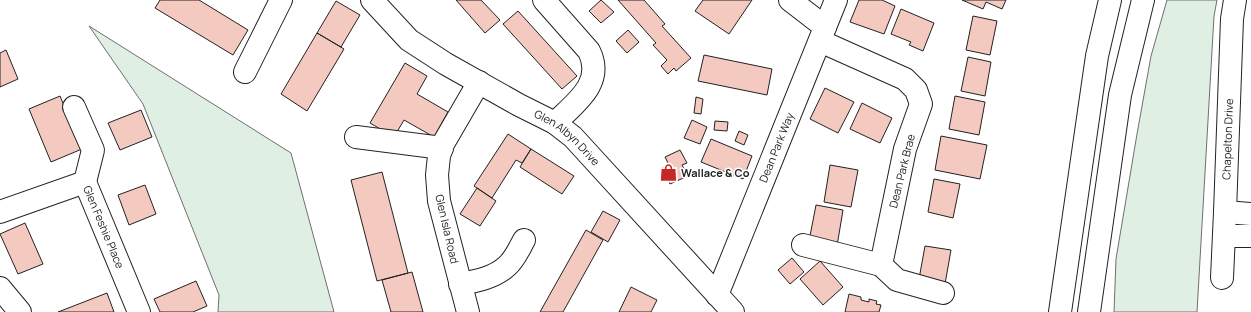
<svg xmlns="http://www.w3.org/2000/svg" width="1251" height="312" font-family="Manrope,sans-serif">
<style>
.green{fill:#e0efe3;stroke:#6f6f6f}
.building{fill:#f3c9c0;stroke:#222}
.lines{fill:none;stroke-linecap:round;stroke-linejoin:round}
.minor-casing{stroke:#222;stroke-width:24}
.major-casing{stroke:#222;stroke-width:24}
.minor{stroke:#fff;stroke-width:22}
.major{stroke:#fff;stroke-width:22}
.labels{text-anchor:middle;stroke-width:3;stroke-linejoin:round;paint-order:stroke}
.street-label{font-size:11px;fill:#222;stroke:#fff}
.poi-label{font-size:11px;font-weight:bold;fill:#222;stroke:#fff;text-anchor:start}
</style>
<rect width="100%" height="100%" fill="#fff"/>
<path class="green" d="M1167,0h50l-3,16 -17,296h-83l2,-53 21,-125 14,-78z
M89,26l202,127 43,159h-116l1,-17 -76,-191z"/>
<path class="building" d="M160,0h39l49,30 -15,25 -78,-47z
M456,0h25l19,20 -15,13z
M601,0l13,12 -13,11 -12,-12z
M618,0h26l21,24 -3,2 29,32 -15,13 -2,-3 -6,6 -7,-8 6,-6 -14,-15 3,-2z
M703,0h49l-23,34 -34,-23z
M859,0h23l13,6 -11,28 -34,-12z
M962,0h44l-4,9 -16,-7 -3,7z
M336,1l24,14 -19,32 -24,-14z
M901,9l33,14 -11,28 -14,-6 2,-3 -20,-8z
M518,11l59,65 -15,13 -59,-65z
M973,16l24,5 -7,34 -24,-5z
M628,30l11,12 -12,11 -11,-12z
M317,33l27,16 -37,62 -26,-17z
M6,50l12,29 -18,8v-34z
M704,55l68,14 -5,26 -69,-14z
M968,57l23,5 -6,34 -24,-5z
M405,63l22,13 -10,18 31,18 -14,25 -30,-17 -10,17 -24,-14z
M825,88l29,14 -16,31 -28,-14z
M60,96l22,53 -31,13 -22,-53z
M955,96l30,6 -6,33 -30,-6z
M696,97l7,2 -2,15 -7,-1z
M862,103l30,15 -12,25 -30,-14z
M141,110l11,27 -32,13 -12,-27z
M692,120l15,7 -7,17 -16,-6z
M715,121l13,1 -1,9 -13,-1z
M739,131l9,4 -4,10 -9,-4z
M508,134l23,15 -9,14 -6,-3 -24,38 -18,-12z
M941,136l46,9 -7,34 -45,-9z
M711,139l41,17 -9,23 -42,-17z
M531,149l43,27 -12,18 -42,-27z
M680,150l7,13 -5,2 6,11 -18,8 -8,-16 7,-3 -4,-8z
M830,165l28,5 -7,37 -27,-5z
M382,172l26,101 -31,8 -26,-101z
M934,179l26,5 -7,34 -25,-6z
M145,185l11,29 -27,11 -11,-30z
M477,188l19,13 -16,25 -20,-12z
M816,205l27,5 -6,36 -28,-5z
M603,211l17,9 -12,22 -17,-10z
M25,223l18,41 -25,10 -18,-40z
M586,230l17,10 -40,72h-23z
M925,246l26,4 -6,34 -26,-5z
M792,258l12,14 -14,12 -12,-14z
M820,261l23,26 -20,18 -23,-26z
M412,272l11,40h-32l-9,-32z
M196,281l11,25 -14,6h-33l-6,-13z
M631,287l26,13 -6,12h-32z
M107,293l7,19h-56z
M849,294l12,3v3l8,2v-3l8,2 -1,3 5,1 -2,7h-34z"/>
<g class="lines">
<defs>
<g id="minor">
<path id="s1" d="M372,0l37,40 37,24 73,41 36,18 18,14 160,175"/>
<path d="M544,0l45,51c16,32 -14,52 -34,72"/>
<path d="M790,0l35,27"/>
<path d="M820,41l85,38 11,11 5,14 -16,45 -24,116"/>
<path d="M245,72l36,-72"/>
<path d="M74,107l19,43 -8,32"/>
<path d="M356,137l86,11"/>
<path id="s2" d="M0,212l85,-30 54,130"/>
<path d="M1225,212l26,2"/>
<path d="M1224,236h27"/>
<path d="M803,245l78,20 16,15 46,13"/>
<path id="s3" d="M1222,278l3,-66 7,-193 3,-19"/>
<path d="M460,284c16,-3 34,-6 47,-18 8,-7 12,-17 17,-26"/>
<path d="M0,288l20,24"/>
<path id="s4" d="M717,295l119,-295"/>
<path d="M468,312l-29,-111 -2,-26 2,-19 4,-12 36,-62"/>
</g>
<path id="major" d="M1060,312l37,-256 13,-56
M1089,312l31,-217 23,-95"/>
</defs>
<use href="#minor" class="minor-casing"/>
<use href="#major" class="major-casing"/>
<use href="#minor" class="minor"/>
<use href="#major" class="major"/>
</g>
<defs>
<symbol id="shop-bare" viewBox="-9 -9 18 18"><path d="M-5-2.5h2.3a2.7 3.5 0 0 1 5.4 0H5L5.5 6h-11ZM-1.5-2.5h3a1.5 2.3 0 0 0-3 0Z" fill="#c62828" stroke="#fff" stroke-width="2.5" paint-order="stroke"/></symbol>
</defs>
<g fill-rule="evenodd">
<use href="#shop-bare" x="656" y="160" width="25" height="25"/>
</g>
<g class="labels">
<g class="street-label">
<text dy="4" stroke="none"><textPath href="#s1" startOffset="241">Glen Albyn Drive</textPath></text>
<text dy="4" stroke="none"><textPath href="#s3" startOffset="139">Chapelton Drive</textPath></text>
<text dy="4" stroke="none"><textPath href="#s4" startOffset="159">Dean Park Way</textPath></text>
<text transform="translate(902 171) rotate(-76)" y="4">Dean Park Brae</text>
<text dy="4" stroke="none"><textPath href="#s2" startOffset="139">Glen Feshie Place</textPath></text>
<text transform="translate(447 229) rotate(77)" y="4">Glen Isla Road</text>
</g>
<g class="poi-label">
<text x="681" y="177">Wallace &amp; Co</text>
</g>
</g>
</svg>
